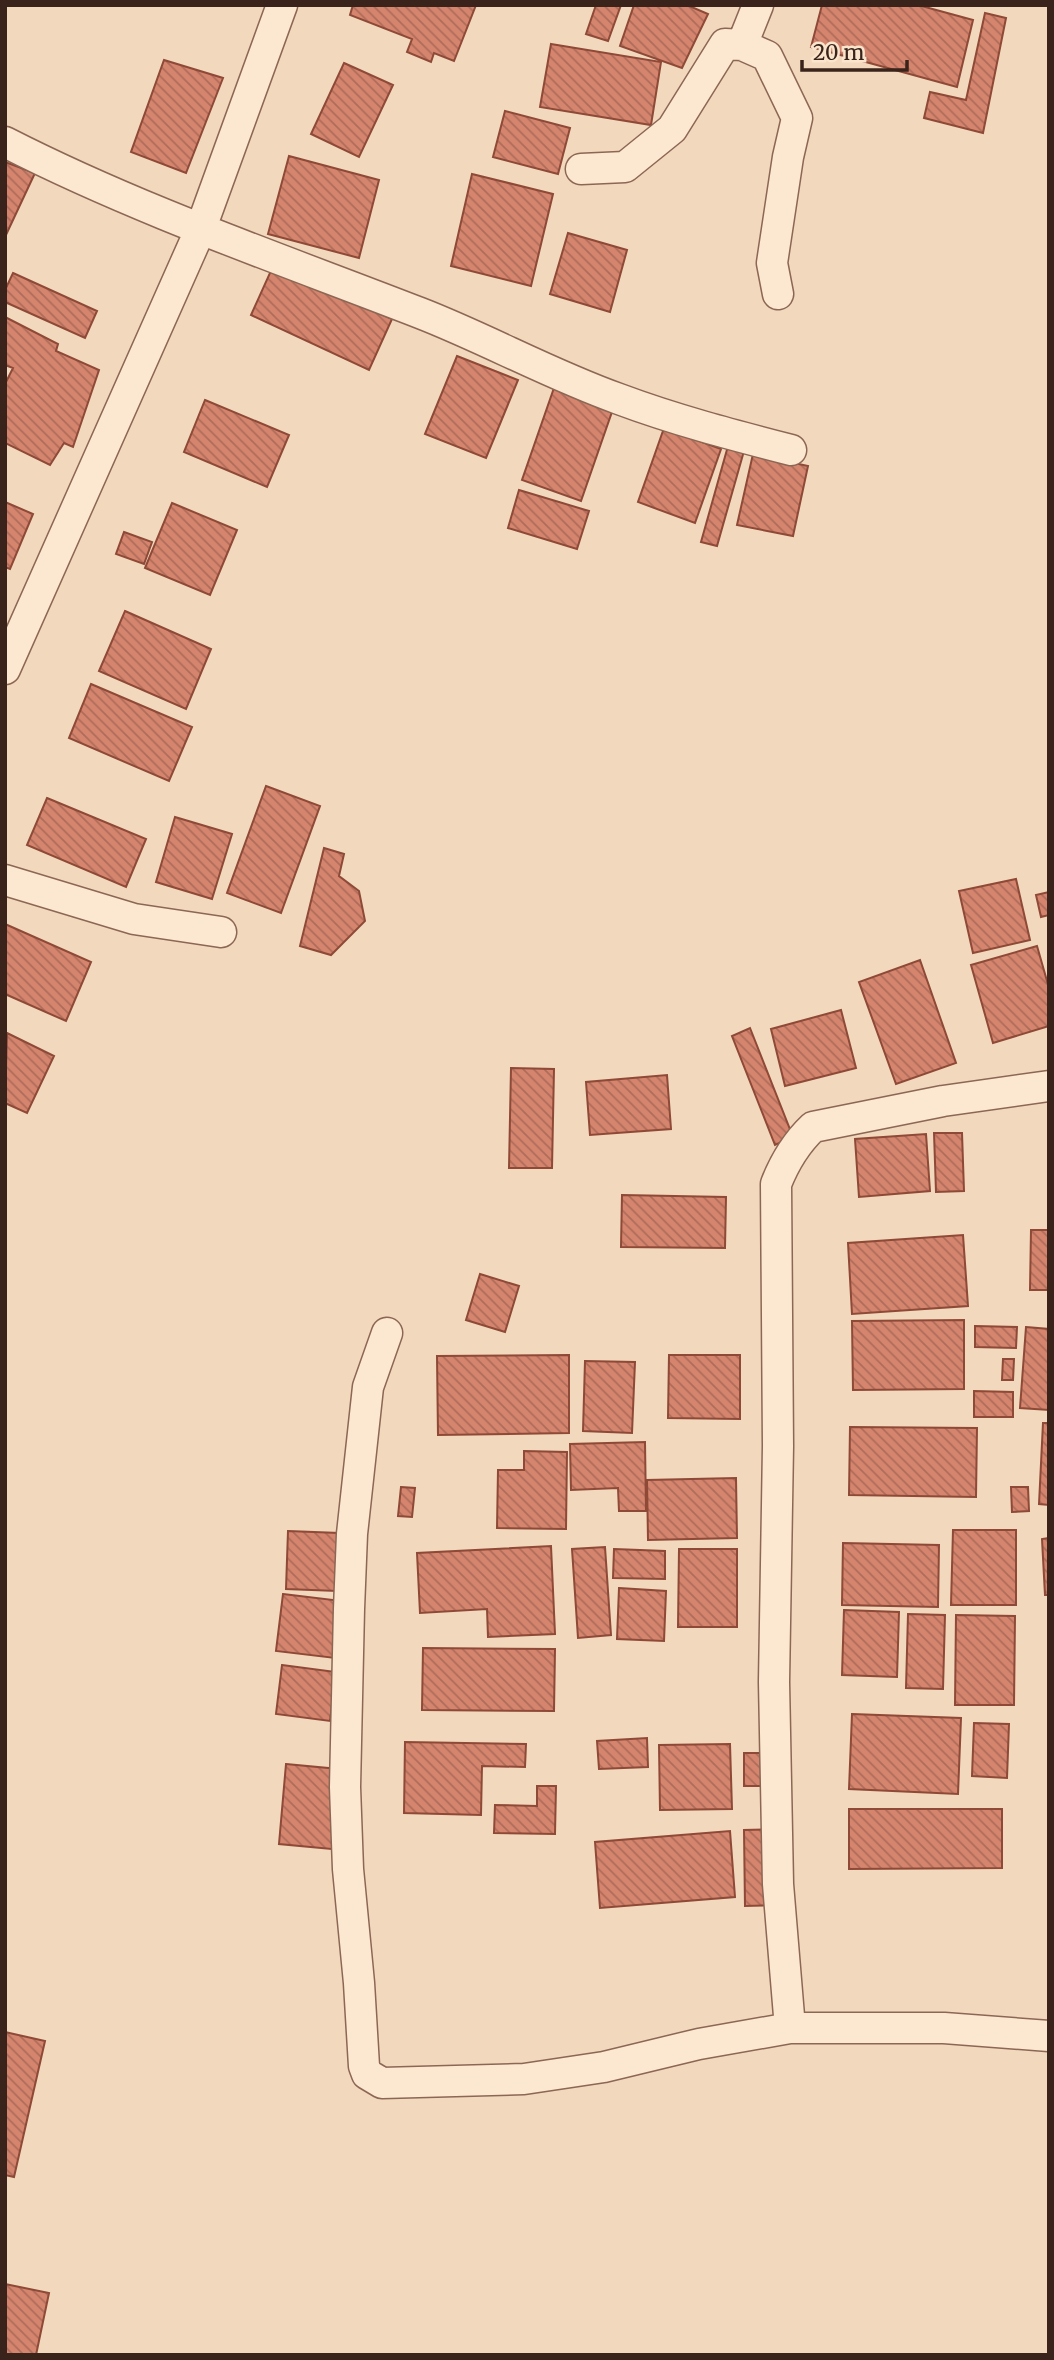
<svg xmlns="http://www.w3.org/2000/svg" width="1054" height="2360" font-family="Merriweather,serif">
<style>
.building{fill:url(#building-back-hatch);stroke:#8e4937;stroke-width:2}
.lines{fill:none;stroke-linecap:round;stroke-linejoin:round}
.street-casing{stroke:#8c6754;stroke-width:33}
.street{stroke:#fce7d0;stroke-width:30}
</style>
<defs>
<pattern id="building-back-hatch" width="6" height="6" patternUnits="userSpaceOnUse" patternTransform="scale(1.75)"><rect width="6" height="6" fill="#d5856e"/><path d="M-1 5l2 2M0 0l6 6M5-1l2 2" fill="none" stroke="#ae6c5a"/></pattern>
</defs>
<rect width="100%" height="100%" fill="#f2d8bc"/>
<path class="building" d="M353,5h123l-22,56 -20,-8 -3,9 -24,-10 5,-13 -62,-24z
M596,5h25l-13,36 -22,-7z
M634,5h53l21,9 -26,54 -62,-22z
M822,5h96l55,15 -16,67 -146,-40z
M985,13l21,5 -23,115 -59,-15 6,-26 36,8z
M551,44l110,18 -10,63 -111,-18z
M164,60l59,18 -37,95 -55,-21z
M344,63l49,22 -34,72 -48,-23z
M505,111l65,17 -12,46 -65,-17z
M289,156l90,24 -20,78 -91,-24z
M5,162l30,11 -30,64z
M472,174l81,20 -22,92 -80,-20z
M568,233l59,17 -17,62 -60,-18z
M274,264l118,55 -23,51 -118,-55z
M13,273l84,38 -12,27 -80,-36v-12z
M5,317l53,27 -2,7 43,19 -26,77 -9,-4 -14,22 -45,-22v-59l8,-16 -8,-3z
M457,356l61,24 -32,78 -61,-24z
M555,385l59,21 -33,95 -59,-21z
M205,400l84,35 -22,52 -83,-35z
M664,428l57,21 -26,74 -57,-21z
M728,446l16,5 -27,95 -16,-4z
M753,454l55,12 -15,70 -56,-11z
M519,490l70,21 -12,38 -69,-21z
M5,502l28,12 -23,55 -5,-2z
M172,503l65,27 -27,65 -65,-27z
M124,532l28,10 -8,22 -28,-10z
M125,611l86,38 -25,60 -87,-38z
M91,684l101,43 -23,54 -100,-43z
M266,786l54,20 -39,107 -54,-20z
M47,798l99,41 -20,48 -99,-42z
M175,817l57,17 -20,65 -56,-17z
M324,848l20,6 -5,22 20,15 6,30 -34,34 -31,-9z
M1016,879l14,61 -57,13 -14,-62z
M1049,892v23l-8,2 -5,-22z
M5,924l86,38 -25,59 -61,-27z
M1037,946l12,42v38l-56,17 -22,-78z
M920,960l36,103 -60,21 -37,-102z
M841,1010l15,58 -71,18 -14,-57z
M750,1028l43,109 -18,8 -43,-109z
M7,1033l47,23 -27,57 -22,-10z
M511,1068l43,1 -2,99h-43z
M667,1075l4,54 -81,6 -4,-53z
M934,1133h28l2,58 -28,1z
M926,1134l4,57 -71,6 -4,-58z
M622,1195l104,2 -1,51 -104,-1z
M1031,1230h18v60h-19z
M963,1235l5,71 -116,8 -4,-71z
M480,1274l39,12 -14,46 -39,-12z
M964,1320v69l-111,1 -1,-69z
M975,1326l42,1 -1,21 -41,-1z
M1026,1327l23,2v81l-29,-2z
M569,1355v78l-131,2 -1,-79z
M669,1355h71v64l-72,-1z
M1003,1359h11l-1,21h-11z
M585,1361l50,1 -3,71 -49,-2z
M974,1391l39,1v25h-39z
M1043,1423h6v82l-10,-1z
M850,1427l127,1 -1,69 -127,-2z
M645,1442l1,69h-27l-1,-23 -47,2 -1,-46z
M524,1451l43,1 -1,77 -69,-1 1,-58h26z
M736,1478l1,60 -89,2 -1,-60z
M401,1487l14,1 -3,29 -14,-1z
M1011,1487h17l1,24 -17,1z
M953,1530h63v75h-65z
M288,1531l51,2 -2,58 -51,-2z
M1049,1538v57h-4l-3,-56z
M843,1543l96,2 -1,62 -96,-2z
M551,1546l4,88 -67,3 -1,-28 -67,4 -3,-60z
M605,1547l6,88 -33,3 -6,-89z
M614,1549l51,2v28l-52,-1z
M679,1549h58v78h-59z
M619,1588l47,3 -2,50 -47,-2z
M283,1594l59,7 -7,57 -59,-7z
M844,1610l55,2 -2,65 -55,-2z
M908,1614l37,1 -2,74 -37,-1z
M956,1615l59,1 -1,89h-59z
M423,1648l132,1 -1,62 -132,-1z
M282,1665l54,7 -6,49 -54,-7z
M852,1714l109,4 -3,76 -109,-5z
M974,1723l35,1 -2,54 -35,-2z
M647,1738l1,29 -49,2 -2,-28z
M405,1742l121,2 -1,23 -43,-1 -1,49 -77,-2z
M730,1744l2,65 -72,1 -1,-65z
M744,1753h25l-1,33h-24z
M286,1764l63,6 -7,80 -63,-6z
M537,1786h19l-1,48 -61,-1 1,-28 42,1z
M849,1809h153v59l-153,1z
M778,1829v76l-33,1 -1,-76z
M730,1831l5,66 -135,11 -5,-66z
M5,2032l40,9 -31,136 -9,-2z
M5,2284l44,9 -13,62h-31z"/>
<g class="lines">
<defs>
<path id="street" d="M742,45l16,-40
M5,142c133,68 276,117 415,171 67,26 131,62 199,86 56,21 114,36 172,51
M581,169l44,-2 47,-38 53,-85 17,1 25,11 30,62 -9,39 -16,106 6,31
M5,669l196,-441 81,-223
M5,880l129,39 87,13
M387,1333l-19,54 -16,147 -3,75 -4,178 3,82 11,114 5,83 3,8 15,9 142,-4 80,-12 95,-23 91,-16h154l105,8
M790,2028l-12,-144 -4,-202 4,-236 -2,-262c9,-23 20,-41 37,-57l130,-26 106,-15"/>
</defs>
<use href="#street" class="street-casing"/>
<use href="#street" class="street"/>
</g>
<rect width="1054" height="2360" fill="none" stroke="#39231a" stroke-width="14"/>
<path d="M802 60v10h105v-10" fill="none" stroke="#39231a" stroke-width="3.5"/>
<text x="813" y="60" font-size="21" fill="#39231a" stroke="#f9e4cc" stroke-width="5" paint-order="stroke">20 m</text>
</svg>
